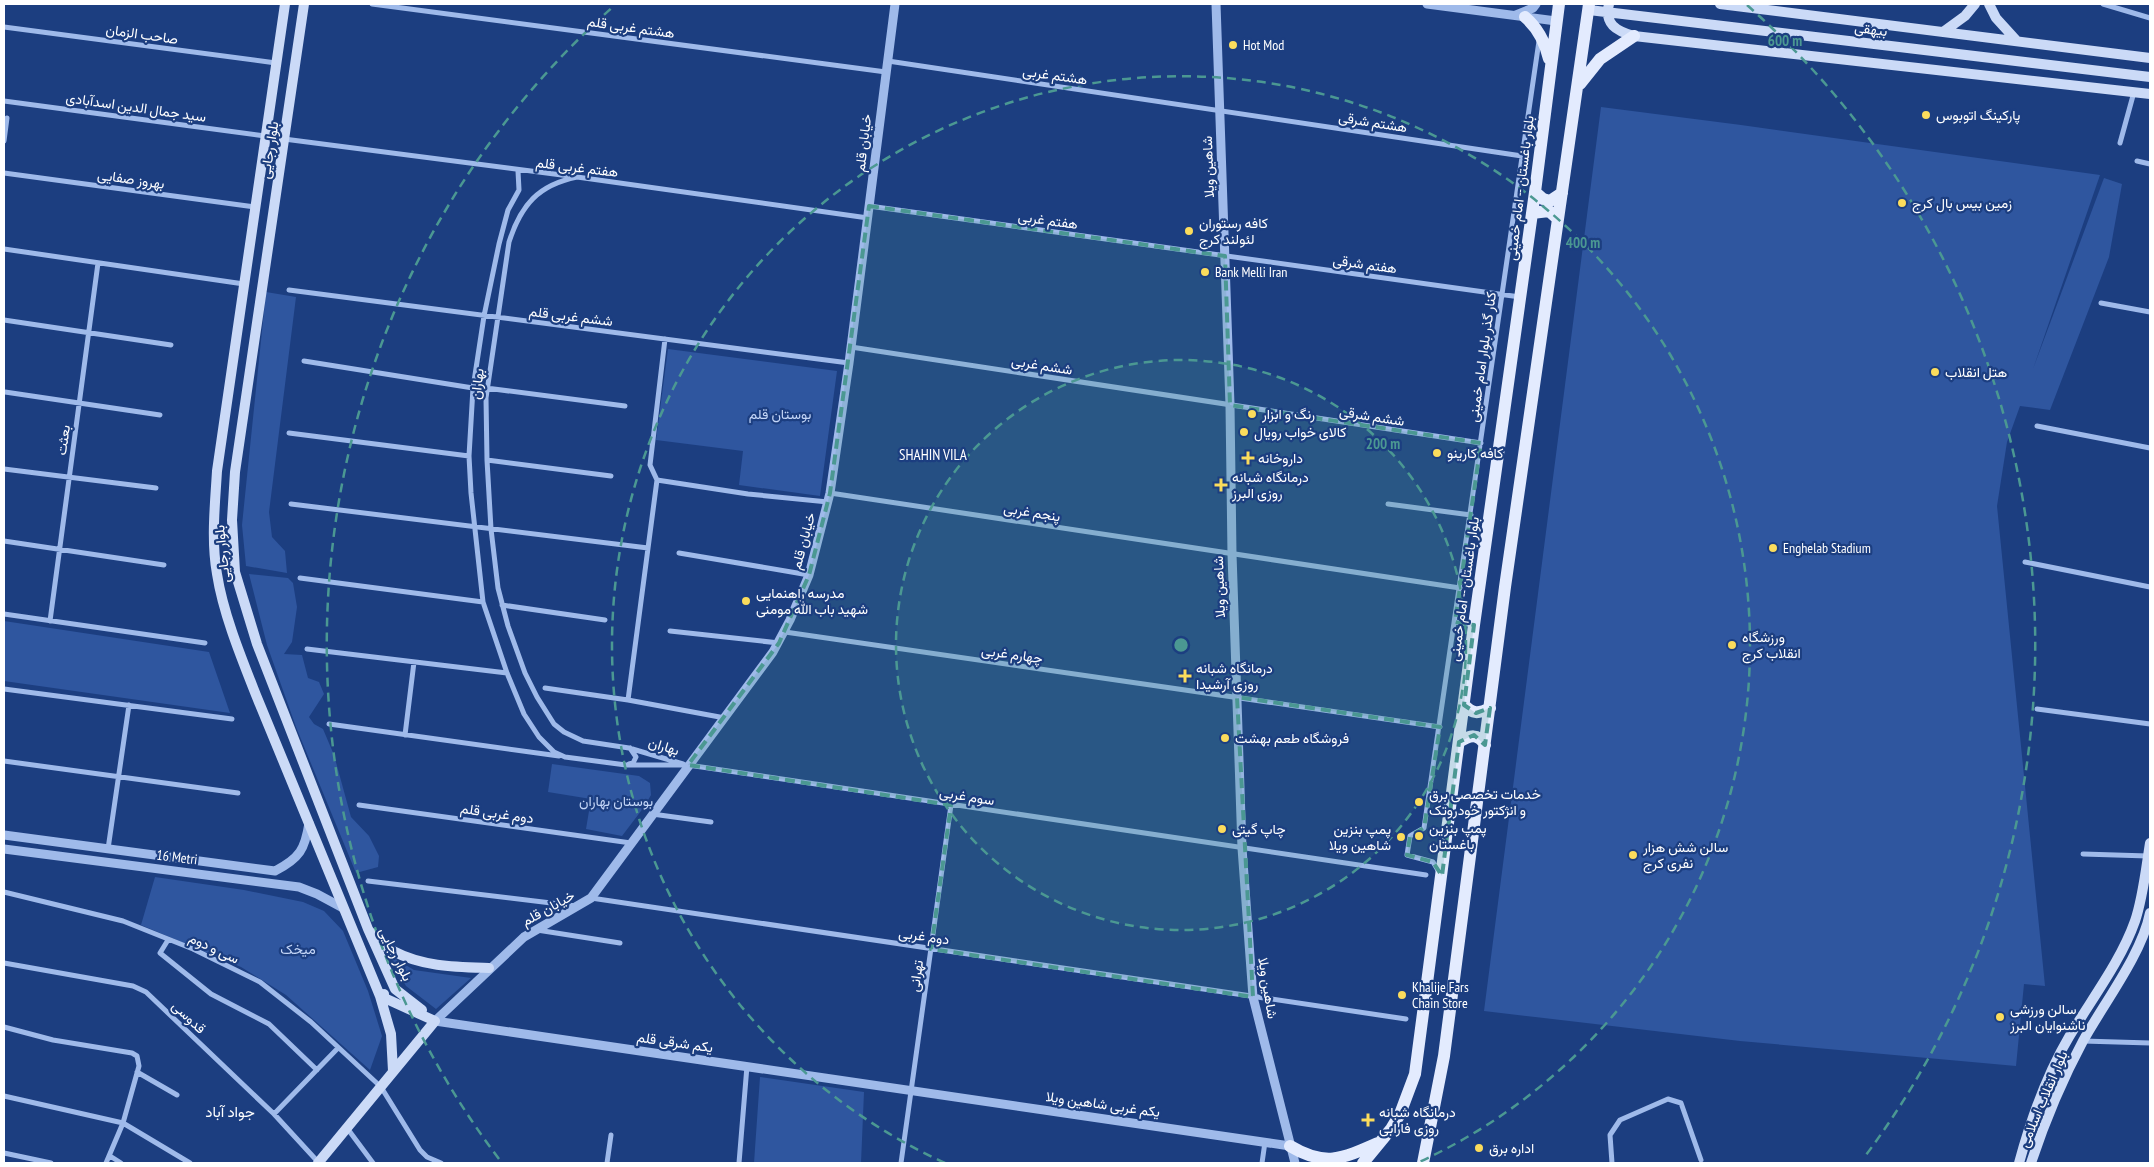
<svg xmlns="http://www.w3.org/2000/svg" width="2154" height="1167" font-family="'PT Sans Narrow',Vazirmatn,sans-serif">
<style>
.green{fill:#2f569f}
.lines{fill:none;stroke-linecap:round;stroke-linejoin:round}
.minor{stroke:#9fbaea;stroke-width:5}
.tertiary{stroke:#9fbaea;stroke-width:9}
.secondary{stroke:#cbdaf7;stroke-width:10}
.primary{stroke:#e3ebfe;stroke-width:12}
.marked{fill:#4b9892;fill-opacity:0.2;stroke:#4b9892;stroke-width:4;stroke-dasharray:10 6;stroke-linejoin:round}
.ring{fill:none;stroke:#4b9892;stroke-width:2.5;stroke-dasharray:9 6}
.poi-dot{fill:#fbdc5c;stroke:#1c3e80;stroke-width:2}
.labels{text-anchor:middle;stroke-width:4.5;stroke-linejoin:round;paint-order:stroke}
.street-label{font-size:14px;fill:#fff;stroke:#1c3e80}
.poi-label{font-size:14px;fill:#fff;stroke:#1c3e80;text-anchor:start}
.park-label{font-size:14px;fill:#c4d6f7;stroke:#1c3e80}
.neighbourhood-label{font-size:15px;fill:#fff;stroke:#1c3e80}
.centre{fill:#4b9892;stroke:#1c3e80;stroke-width:2.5}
.ring-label{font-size:15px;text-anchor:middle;font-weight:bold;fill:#4b9892;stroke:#1c3e80;stroke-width:4.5;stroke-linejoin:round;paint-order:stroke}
</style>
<rect width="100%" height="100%" fill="#1c3e80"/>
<path class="green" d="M1601,107l140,18 359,50 -67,194 71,-191 18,6 -13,73 -59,153 -30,-4 -13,36 -10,64 48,480 -21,-2 -8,82 -276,-25 -256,-30z
M266,292l30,5 -27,215 3,25 13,14 2,22 -41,-7 -4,-41z
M668,349l169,22 -17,125 -81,-11 4,-34 -87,-11z
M249,574l39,4 5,5 4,24 -5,35 -8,12 18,1 6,23 11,4 5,12 -15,23 5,7 9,5 11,26 17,62 18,19 10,20 -1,11 -22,6 -60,-146 -29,-82z
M4,621l205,31 21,61 -226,-32z
M552,764l87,12 11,7 1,12 -7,12 -22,29 -36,-7 5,-30 -43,-7z
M155,877l89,13 59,12 21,9 19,20 25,60 14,45 -12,34 -84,-75 -45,-28 -100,-42z
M389,955l25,15 57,8 -35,31 -30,-23z
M760,1077l104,15 -3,71h-107z"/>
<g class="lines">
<path class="minor" d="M372,4l514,68
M2103,4l47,14
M4,27l272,36
M888,61l634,95
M4,101l261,35
M284,139l293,38 291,41
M4,141l3,-23
M2120,143l14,-51
M2137,161l13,3
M518,171l1,19 -11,20 -9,34 -15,72 -11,72 -4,68 2,37 12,109 24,71 17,41 15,23 15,15 11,5 61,8h62l738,110
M4,173l251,34
M577,177c-39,8 -56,28 -68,65l-23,156 1,62 4,69 7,59 10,38 17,47 12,24 17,27 10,8 19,9 46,7 54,16
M869,206l651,91
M4,249l240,35
M289,290l560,73
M2101,303l49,9
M4,320l167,25
M851,347l630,96
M304,361l169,27
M486,388l139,18
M5,392l155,23
M2037,426l113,22
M289,433l180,23
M487,460l124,16
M4,469l152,19
M657,480l91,14 80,8
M830,493l630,95
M291,504l357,44
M1388,504l83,11
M4,541l160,24
M679,553l130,22
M2025,562l125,25
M300,578l183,24
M502,605l103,15
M4,614l201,29
M50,621l48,-358
M1455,622l19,3
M670,631l109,12
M785,632l655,95
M307,649l200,24
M545,688l83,12 97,18
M4,689l228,30
M628,700l29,-220 -7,-15 15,-126
M2037,709l113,15
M329,724l230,32
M405,735l9,-73
M4,761l234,32
M629,764l4,-1 3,-6 -6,-9
M359,805l272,38
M652,814l59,8
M108,849l21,-144
M2083,854l65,2
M1439,872l-6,-10 -26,-7 3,-19 14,-8 115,-787
M368,881l208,25
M4,892l119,29 70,28 67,33 51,40 70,65 39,63 7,7 14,6
M591,898l815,121
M537,930l83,13
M168,940l-8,13 51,41 58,30 48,46
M4,963l129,23 13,6 128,122 45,49
M4,1027l49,13 79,13 5,3 2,10 -16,57 -17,40
M2083,1041l67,2
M137,1072l40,23
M4,1096l119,27 67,40
M274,1114l64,-66
M347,1128l26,35
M4,1153l47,10
M110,1156l11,7
M607,1163l4,-28
M739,1163l8,-97
M901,1163l50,-358
M1262,1163l3,-21
M1612,1163l-2,-28 10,-15 48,-21 13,4 20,57"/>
<path class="tertiary" d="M1216,4l14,401 2,149 10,294 11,149 42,166
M1427,4l129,17
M1516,15l17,-7 3,-4
M4,835l271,36c25,-13 30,-22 34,-48
M4,849l295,38 18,7 26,14
M435,1021l89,-84 67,-39 182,-246 17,-32 19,-45 21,-82 19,-130 46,-359
M435,1021l855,125"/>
<path class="secondary" d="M285,4l-68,467c-2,34 -6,69 0,103 6,39 24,83 39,121l124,301 55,25
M304,4l-69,468 -3,48 3,52 22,72 111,285 27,60 27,21
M1609,4c-5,20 7,27 25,32l516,58
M1720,4l430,54
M1989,4l7,14 20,22
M1589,10l561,67
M1943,32l22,-16 10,-12
M372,933c7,6 13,14 21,18 30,16 64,16 96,17
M384,994l-4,2 11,38 2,37
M318,1163l117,-142
M2019,1163c12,-44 27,-87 50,-126 22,-37 52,-76 66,-116 8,-23 11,-53 15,-78
M2031,1163c14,-42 31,-83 52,-122 21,-38 59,-87 67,-128"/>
<path class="primary" d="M1525,17c13,11 20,25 24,42
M1580,84l20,-25 34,-23
M1535,192l8,7 7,2 12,-8
M1532,213l17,-2 9,8
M1464,705c9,9 14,9 26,3
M1459,742c11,-7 19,-9 26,3
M1290,1146c35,21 52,13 88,-3
M1363,1163l28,-34 9,-15 15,-40 59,-449 61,-433 24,-188
M1423,1163l21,-107 61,-469 84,-583"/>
</g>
<path class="marked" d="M869,206l356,50 5,149 251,38 -26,179 19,3 -10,80 12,8 14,-5 -5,37 -11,-10 -15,7 -17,134 -9,-14 -26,-7 3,-19 14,-8 16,-101 -203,-30 16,300 -322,-48 20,-144 -263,-40 91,-122 30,-68 21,-82z"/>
<circle cx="1181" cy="645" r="285" fill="#4b9892" fill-opacity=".12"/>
<g class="ring">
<circle cx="1181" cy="645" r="285"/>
<path d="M945 1163A569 569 0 1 1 1417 1163"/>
<path d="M499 1159A854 854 0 0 1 615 5M1747 5A854 854 0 0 1 1863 1159"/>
</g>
<g class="poi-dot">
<circle cx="1233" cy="45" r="5"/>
<circle cx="1926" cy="115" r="5"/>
<circle cx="1902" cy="203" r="5"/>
<circle cx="1189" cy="231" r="5"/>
<circle cx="1205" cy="272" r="5"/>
<circle cx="1935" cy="372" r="5"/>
<circle cx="1252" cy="414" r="5"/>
<circle cx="1244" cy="432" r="5"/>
<circle cx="1437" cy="453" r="5"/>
<path d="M1245.5 450.5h5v5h5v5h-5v5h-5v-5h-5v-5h5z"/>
<path d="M1218.5 477.5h5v5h5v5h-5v5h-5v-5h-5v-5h5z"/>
<circle cx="1773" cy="548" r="5"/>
<circle cx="746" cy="601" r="5"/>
<circle cx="1732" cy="645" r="5"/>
<path d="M1182.5 668.5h5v5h5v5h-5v5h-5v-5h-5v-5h5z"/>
<circle cx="1225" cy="738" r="5"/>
<circle cx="1419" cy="802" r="5"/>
<circle cx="1222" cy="829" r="5"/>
<circle cx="1419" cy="836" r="5"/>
<circle cx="1401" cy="837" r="5"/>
<circle cx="1633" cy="855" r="5"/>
<circle cx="1402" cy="995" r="5"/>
<circle cx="2000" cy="1017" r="5"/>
<path d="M1365.5 1112.5h5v5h5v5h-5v5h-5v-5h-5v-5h5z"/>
<circle cx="1479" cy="1148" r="5"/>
</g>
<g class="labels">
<g class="street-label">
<text transform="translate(631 27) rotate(8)" y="5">هشتم غربی قلم</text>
<text transform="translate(1871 29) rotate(7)" y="5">بیهقی</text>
<text transform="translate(142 34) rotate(8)" y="5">صاحب الزمان</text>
<text transform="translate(1055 75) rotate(8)" y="5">هشتم غربی</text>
<text transform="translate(136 107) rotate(8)" y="5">سید جمال الدین اسدآبادی</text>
<text transform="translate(1373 122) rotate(9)" y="5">هشتم شرقی</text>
<text transform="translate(863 143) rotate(-83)" y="5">خیابان قلم</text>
<text transform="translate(269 150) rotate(-81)" y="5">بلوار رجایی</text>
<text transform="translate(577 167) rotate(7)" y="5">هفتم غربی قلم</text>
<text transform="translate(1208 167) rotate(-92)" y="5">شاهین ویلا</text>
<text transform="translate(131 179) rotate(8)" y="5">بهروز صفایی</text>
<text transform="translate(1520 188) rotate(-83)" y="5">بلوار باغستان -- امام خمینی</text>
<text transform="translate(1048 220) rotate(8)" y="5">هفتم غربی</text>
<text transform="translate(1365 264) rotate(8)" y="5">هفتم شرقی</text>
<text transform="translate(571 316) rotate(7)" y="5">ششم غربی قلم</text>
<text transform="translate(1482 357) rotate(-82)" y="5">کنار گذر بلوار امام خمینی</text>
<text transform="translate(1042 365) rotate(9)" y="5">ششم غربی</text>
<text transform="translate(477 384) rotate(-84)" y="5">بهاران</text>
<text transform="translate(1372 416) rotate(9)" y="5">ششم شرقی</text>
<text transform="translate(63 440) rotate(-82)" y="5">بعثت</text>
<text transform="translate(1032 512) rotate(9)" y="5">پنجم غربی</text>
<text transform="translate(803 541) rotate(-75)" y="5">خیابان قلم</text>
<text transform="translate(222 554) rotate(-96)" y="5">بلوار رجایی</text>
<text transform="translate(1219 587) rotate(-92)" y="5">شاهین ویلا</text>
<text transform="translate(1464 589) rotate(-82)" y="5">بلوار باغستان -- امام خمینی</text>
<text transform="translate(1012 654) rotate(8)" y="5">چهارم غربی</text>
<text transform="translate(664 746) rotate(17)" y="5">بهاران</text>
<text transform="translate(967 796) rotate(9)" y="5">سوم غربی</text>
<text transform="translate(497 813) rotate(8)" y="5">دوم غربی قلم</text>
<text transform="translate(177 857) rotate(7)" y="5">16 Metri</text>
<text transform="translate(548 908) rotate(-29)" y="5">خیابان قلم</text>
<text transform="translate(924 936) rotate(8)" y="5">دوم غربی</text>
<text transform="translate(214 948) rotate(25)" y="5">سی و دوم</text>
<text transform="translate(396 954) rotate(64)" y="5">بلوار رجایی</text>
<text transform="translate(916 976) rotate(-82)" y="5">تهرانی</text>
<text transform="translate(1268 988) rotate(81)" y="5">شاهین ویلا</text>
<text transform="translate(189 1017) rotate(44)" y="5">قدوسی</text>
<text transform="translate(675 1042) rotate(8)" y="5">یکم شرقی قلم</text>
<text transform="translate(2043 1099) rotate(-67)" y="5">بلوار انقلاب اسلامی</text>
<text transform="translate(1103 1104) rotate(8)" y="5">یکم غربی شاهین ویلا</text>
</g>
<g class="poi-label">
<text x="1243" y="50">Hot Mod</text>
<text x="1936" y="120">پارکینگ اتوبوس</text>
<text x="1912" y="208">زمین بیس بال کرج</text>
<text x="1199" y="228">کافه رستوران<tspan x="1199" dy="16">لئولند کرج</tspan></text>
<text x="1215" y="277">Bank Melli Iran</text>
<text x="1945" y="377">هتل انقلاب</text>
<text x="1262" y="419">رنگ و ابزار</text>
<text x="1254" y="437">کالای خواب رویال</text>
<text x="1447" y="458">کافه کارینو</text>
<text x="1258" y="463">داروخانه</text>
<text x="1232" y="482">درمانگاه شبانه<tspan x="1232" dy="16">روزی البرز</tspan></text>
<text x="1783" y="553">Enghelab Stadium</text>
<text x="756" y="598">مدرسه راهنمایی<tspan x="756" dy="16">شهید باب الله مومنی</tspan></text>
<text x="1742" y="642">ورزشگاه<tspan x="1742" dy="16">انقلاب کرج</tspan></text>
<text x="1196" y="673">درمانگاه شبانه<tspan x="1196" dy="16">روزی آرشیدا</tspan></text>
<text x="1235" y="743">فروشگاه طعم بهشت</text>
<text x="1429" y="799">خدمات تخصصی برق<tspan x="1429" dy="16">و انژکتور خودروتک</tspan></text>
<text x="1429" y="833">پمپ بنزین<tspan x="1429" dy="16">باغستان</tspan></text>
<text x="1232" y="834">چاپ گیتی</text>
<text x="1391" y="834" text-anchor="end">پمپ بنزین<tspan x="1391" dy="16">شاهین ویلا</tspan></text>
<text x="1643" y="852">سالن شش هزار<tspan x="1643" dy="16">نفری کرج</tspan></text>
<text x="1412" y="992">Khalije Fars<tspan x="1412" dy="16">Chain Store</tspan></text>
<text x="2010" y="1014">سالن ورزشی<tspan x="2010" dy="16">ناشنوایان البرز</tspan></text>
<text x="1379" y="1117">درمانگاه شبانه<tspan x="1379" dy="16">روزی فارابی</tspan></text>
<text x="1489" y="1153">اداره برق</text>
</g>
<g class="park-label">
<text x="780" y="419">بوستان قلم</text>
<text x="616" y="806">بوستان بهاران</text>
<text x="298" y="954">میخک</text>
</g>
<g class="neighbourhood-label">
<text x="933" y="460">SHAHIN VILA</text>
<text x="230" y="1117">جواد آباد</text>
</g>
</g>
<circle cx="1181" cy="645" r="8" class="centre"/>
<g class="ring-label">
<text x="1785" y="46">600 m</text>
<text x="1583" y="248">400 m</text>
<text x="1383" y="449">200 m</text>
</g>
<rect width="2154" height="1167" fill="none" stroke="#ffffff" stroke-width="10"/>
</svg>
